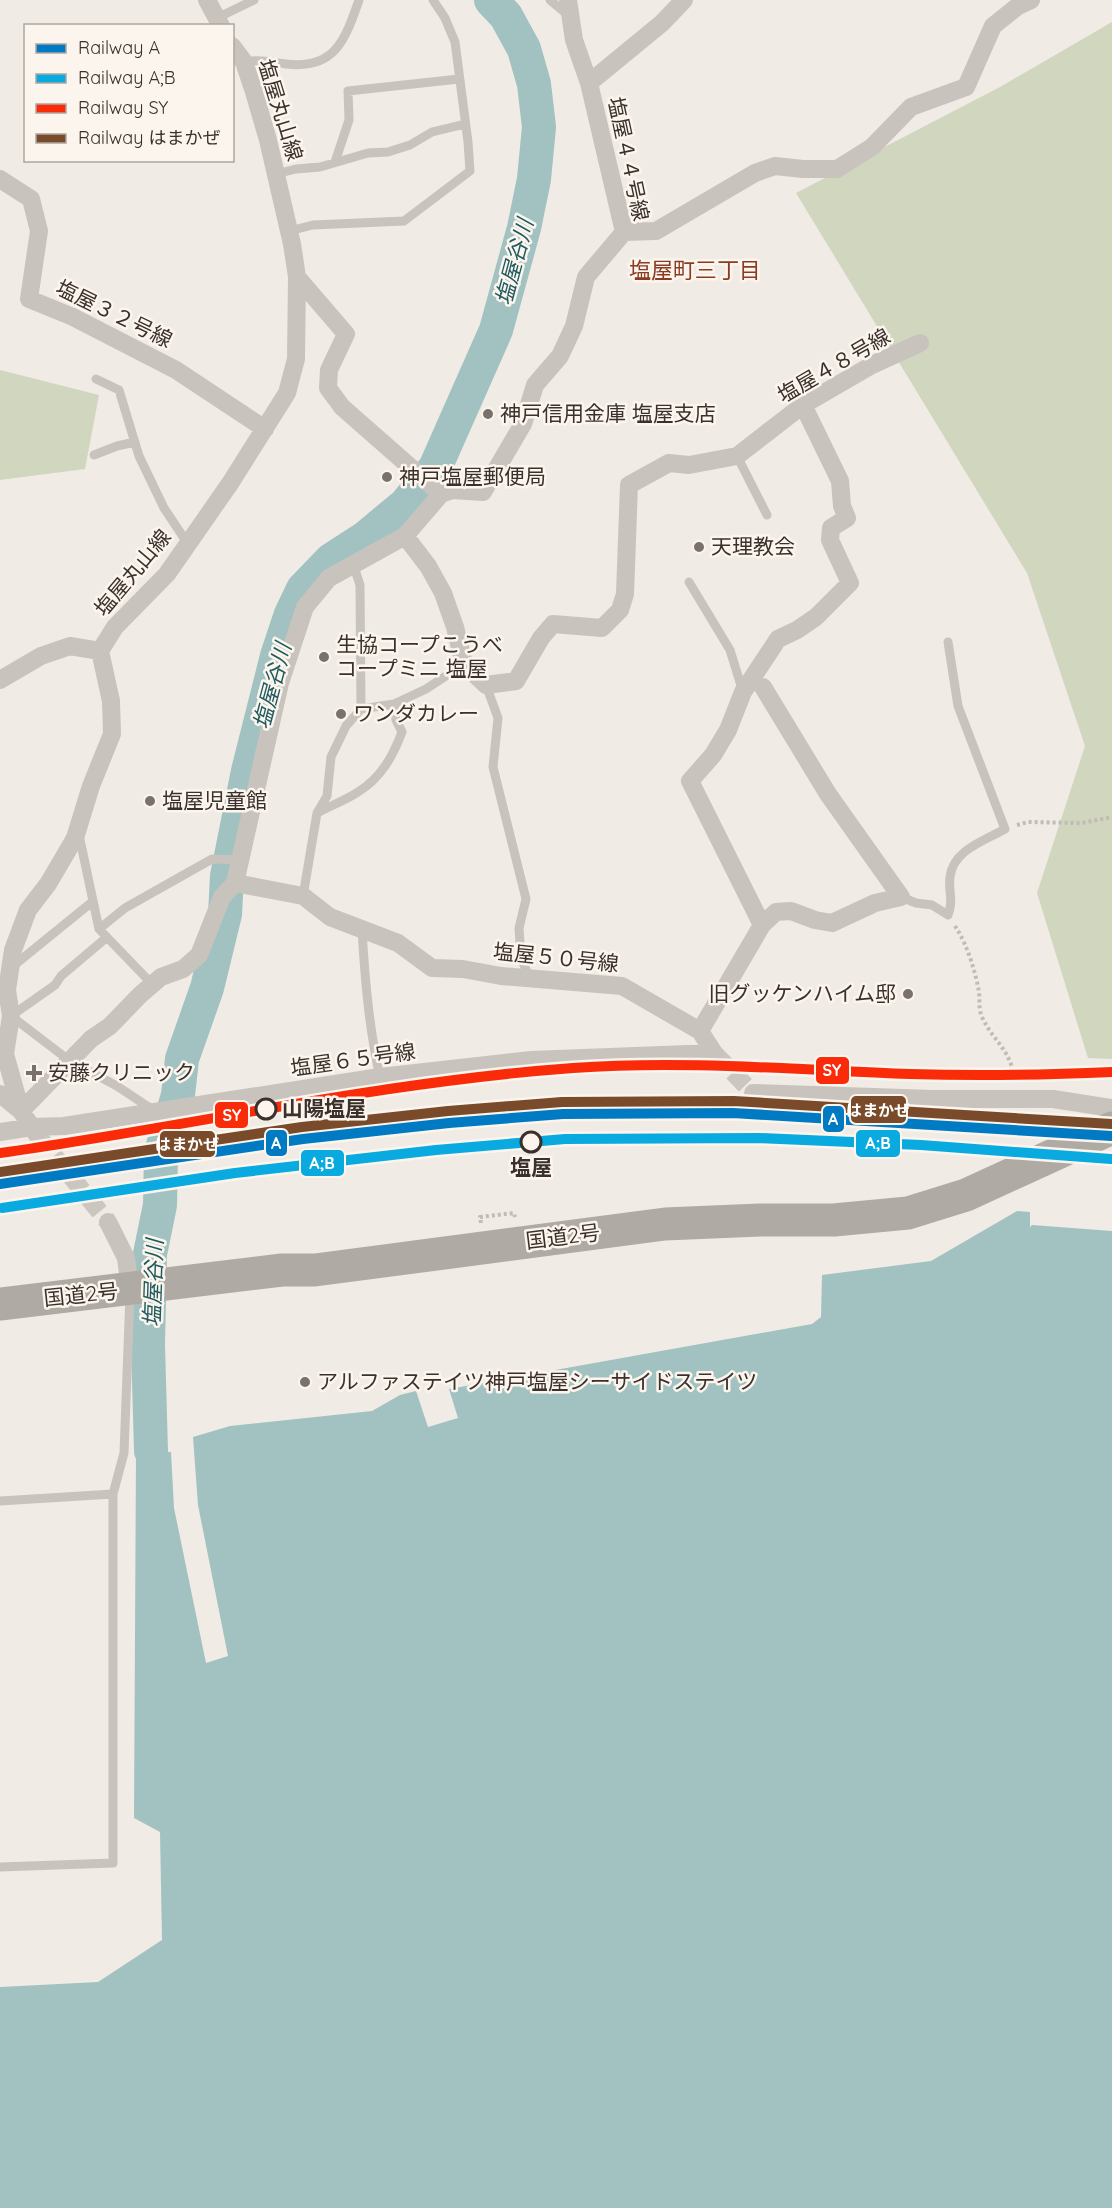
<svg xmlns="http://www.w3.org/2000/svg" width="1112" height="2208" font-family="Quicksand,'Noto Sans JP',sans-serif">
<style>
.green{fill:#d1d6bf}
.water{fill:#a1c2c1}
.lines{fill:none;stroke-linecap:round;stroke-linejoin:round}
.river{stroke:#a1c2c1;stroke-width:34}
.street-tunnel{stroke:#ccc6c0;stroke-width:18;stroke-dasharray:18 9;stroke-linecap:butt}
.path{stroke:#c2bbb6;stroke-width:4;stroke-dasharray:3 3;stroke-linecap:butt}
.lane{stroke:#c9c3be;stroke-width:9}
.street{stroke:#c9c3be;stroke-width:18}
.highway{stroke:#afaaa4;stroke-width:33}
.rail-1-casing{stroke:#fbf5ee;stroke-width:15}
.rail-2-casing{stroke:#fbf5ee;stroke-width:15}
.rail-3-casing{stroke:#fbf5ee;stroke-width:15}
.rail-4-casing{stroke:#fbf5ee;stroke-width:15}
.rail-1{stroke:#007ac2;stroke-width:10}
.rail-2{stroke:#09aadf;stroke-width:10}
.rail-3{stroke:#fa2b08;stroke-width:10}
.rail-4{stroke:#7a4b2a;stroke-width:10}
.poi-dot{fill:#7a716c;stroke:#fbf5ee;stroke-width:2}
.stop-dot{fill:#fbf5ee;stroke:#3b302b;stroke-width:3}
.labels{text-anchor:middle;stroke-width:5;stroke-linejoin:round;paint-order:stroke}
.street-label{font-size:21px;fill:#3b302b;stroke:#fbf5ee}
.poi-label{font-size:21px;fill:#3b302b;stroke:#fbf5ee;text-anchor:start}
.stop-label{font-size:21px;font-weight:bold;fill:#3b302b;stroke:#fbf5ee;text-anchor:start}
.water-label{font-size:22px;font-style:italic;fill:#1f5a5e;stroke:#fbf5ee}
.neighbourhood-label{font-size:22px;fill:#8c3b22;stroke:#fbf5ee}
.line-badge{stroke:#fbf5ee;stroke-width:2}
.badge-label{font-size:16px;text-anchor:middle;font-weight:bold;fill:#fff}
</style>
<rect width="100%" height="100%" fill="#f0ebe5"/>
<path class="green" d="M1112,22v1037l-24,-1 -51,-165 48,-147 -58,-173 -231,-380 204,-106z
M0,370l99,25 -14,74 -85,11z"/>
<path class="water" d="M1017,1211l13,1v15l2,-2 80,6v977h-1112v-221l98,-5 64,-42 -2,-108 -26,-14 2,-365 35,-1 3,56 32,155 22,-7 -30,-151 -5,-68 37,-11 142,-15 28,-16 16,-4 12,36 30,-9 -9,-29 363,-65 9,-7 1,-42 109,-14z"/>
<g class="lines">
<path class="river" d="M151,1451l-3,-106 2,-91 10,-49 1,-53 17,-57 4,-36 25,-71 18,-74 2,-38 21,-105 29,-115 14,-42 12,-25 28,-29 34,-22 41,-34 29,-36 61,-138 28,-102 10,-49 5,-52 -5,-43 -10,-35 -18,-33 -15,-16"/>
<path class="street-tunnel" d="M714,1053l39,40
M37,1135l71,87"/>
<path class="path" d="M1017,825l11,-3 54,1 30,-6
M955,926c12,18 20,44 24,66 1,9 -1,18 4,27 11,23 30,33 31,62
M481,1223l-1,-6 34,-4 1,4"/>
<path class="lane" d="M550,0l18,15
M217,18l37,-18
M244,62c14,-3 28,0 42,2 49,6 59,-24 73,-64
M335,162l14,-42 -1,-29 111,-12
M276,174l20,-5 24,-2 48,-14 20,-1 22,-7 22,-13 33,-8
M289,231l24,-6 91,-4 66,-50 -2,-29 -13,-100 -10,-24 -12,-18
M96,379l23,11 20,66 25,52 24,36
M94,455l23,-9 18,-4
M737,456l30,59
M353,564l7,21 1,124
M689,582l41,68 13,42
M486,685l12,33 -5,49 33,132 -7,29 2,30 9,21
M319,812c13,-7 27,-12 39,-20 23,-14 35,-36 44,-60l-6,-12 -2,-16 32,-15 38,-25
M79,835l20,94 54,56
M303,896l14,-83 10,-17 4,-39 15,-31 15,-17 33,-5
M901,897l15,6 16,2 16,10c6,-16 0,-23 2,-38 3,-27 34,-36 55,-48l-47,-123 -10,-64
M99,929l26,-21 87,-49 29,1
M362,930c3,50 7,98 18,147
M106,938l-45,38 -6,9 -44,31 59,45 47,25 36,24
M12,967l80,-65
M0,1501l113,-7 11,-41 6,-158
M0,1867l113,-4v-369"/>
<path class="street" d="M207,0l14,26
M589,83l73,-60 22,-23
M0,179l31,20 8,32 -10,68 44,18 103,53 89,59
M624,232l32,-1 99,-58 20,-7 28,3h34l35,-22 39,-40 55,-20 27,-61 25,-20 13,-6
M297,277l49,57 -17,36 -1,18 14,19 99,87
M405,536l23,30 15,27 12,34 9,37 22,21 30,-4 25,-43 12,-14 49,4 18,-18 5,-16 4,-109 40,-22 20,2 48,-9 66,-51 69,-40 48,-22
M0,680l41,-24 29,-10 30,5
M235,883l45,-200 25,-76 24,-29 76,-42 36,-42 11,-4 31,2 40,-68 12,-39 25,-29 14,-30 12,-49 38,-45 -35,-149 -15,-43 -6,-40
M762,925l-72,-144 23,-26 15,-25 15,-38 35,-53 19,-9 19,-13 34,-34 -20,-43 1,-12 16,-10 -5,-12 -2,-25 -37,-76
M700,1031l62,-106 14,-13 15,-1 24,9 17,3 43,-20 26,-6 -73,-103 -65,-107
M753,1093l180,6h120l59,9
M0,1094l21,17 70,-72 19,-13 30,-31 21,-18 22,-8 16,-14 23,-58 13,-14
M0,1132l32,-5 32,-1 316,-49 151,-17 183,-7 -14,-22 -78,-45 -121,-10 -38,-7 -31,-1 -34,-25 -68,-26 -27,-21 -68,-13
M37,1135l-16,-24 -16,-57 6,-38 -4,-26 6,-40 15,-40 20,-26 27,-46 16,-52 21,-52 -1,-33 -11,-50 15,-24 52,-53 64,-92 56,-89 9,-34 1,-82 -5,-33 -24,-104 -14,-48 -10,-30 -12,-16
M108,1222l18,36 4,31"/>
<path class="highway" d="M0,1304l282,-34h33l350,-46 95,-4h74l74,-7 58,-18 146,-67"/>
<defs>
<path id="rail-1" d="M0,1184l303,-45 146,-16 114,-9 170,-1 379,23"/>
<path id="rail-2" d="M2,1208l233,-35 201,-23 129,-11 194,-1 162,7 190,14"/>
<path id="rail-3" d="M0,1153c191,-27 380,-71 573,-85 112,-8 224,2 337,6 67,2 134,1 202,-2"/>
<path id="rail-4" d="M0,1172l302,-45 146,-16 114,-9 172,-1 378,23"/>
</defs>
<use href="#rail-1" class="rail-1-casing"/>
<use href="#rail-2" class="rail-2-casing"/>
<use href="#rail-3" class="rail-3-casing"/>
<use href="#rail-4" class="rail-4-casing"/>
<use href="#rail-1" class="rail-1"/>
<use href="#rail-2" class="rail-2"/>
<use href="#rail-3" class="rail-3"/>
<use href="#rail-4" class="rail-4"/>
</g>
<g class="poi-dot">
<circle cx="488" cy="414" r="6"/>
<circle cx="387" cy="477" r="6"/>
<circle cx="699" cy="547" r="6"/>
<circle cx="324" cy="657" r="6"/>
<circle cx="341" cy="714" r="6"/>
<circle cx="150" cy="801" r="6"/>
<circle cx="908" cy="994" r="6"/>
<path d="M31 1064h6v6h6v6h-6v6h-6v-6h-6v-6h6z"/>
<circle cx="305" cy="1382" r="6"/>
</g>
<g class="stop-dot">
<circle cx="266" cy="1109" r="10"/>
<circle cx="531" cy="1142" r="10"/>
</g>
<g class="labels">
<g class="street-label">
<text transform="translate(280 110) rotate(73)" y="7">塩屋丸山線</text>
<text transform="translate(628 159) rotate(78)" y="7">塩屋４４号線</text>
<text transform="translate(114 314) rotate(26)" y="7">塩屋３２号線</text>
<text transform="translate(834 366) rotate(-30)" y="7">塩屋４８号線</text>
<text transform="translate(133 573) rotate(-50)" y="7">塩屋丸山線</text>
<text transform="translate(556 958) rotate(6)" y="7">塩屋５０号線</text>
<text transform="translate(353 1060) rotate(-8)" y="7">塩屋６５号線</text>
<text transform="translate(563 1237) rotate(-7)" y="7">国道2号</text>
<text transform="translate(81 1295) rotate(-6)" y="7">国道2号</text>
</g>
<g class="poi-label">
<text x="500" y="421">神戸信用金庫 塩屋支店</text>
<text x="399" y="484">神戸塩屋郵便局</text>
<text x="711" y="554">天理教会</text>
<text x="336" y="652">生協コープこうべ<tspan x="336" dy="24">コープミニ 塩屋</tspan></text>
<text x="353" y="721">ワンダカレー</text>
<text x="162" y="808">塩屋児童館</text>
<text x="896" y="1001" text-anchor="end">旧グッケンハイム邸</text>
<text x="48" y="1080">安藤クリニック</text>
<text x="317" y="1389">アルファステイツ神戸塩屋シーサイドステイツ</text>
</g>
<g class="stop-label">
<text x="282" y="1116">山陽塩屋</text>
<text x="531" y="1175" text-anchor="middle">塩屋</text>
</g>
<g class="water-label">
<text transform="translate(514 262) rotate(-75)" y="8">塩屋谷川</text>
<text transform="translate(272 686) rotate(-75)" y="8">塩屋谷川</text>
<text transform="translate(153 1283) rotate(-88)" y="8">塩屋谷川</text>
</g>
<g class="neighbourhood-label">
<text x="695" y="278">塩屋町三丁目</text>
</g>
</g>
<g class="line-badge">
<rect x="815" y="1056" width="35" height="29" rx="6" fill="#fa2b08"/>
<rect x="850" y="1095" width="57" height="29" rx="6" fill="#7a4b2a"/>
<rect x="214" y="1101" width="35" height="28" rx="6" fill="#fa2b08"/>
<rect x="822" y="1105" width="23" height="28" rx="6" fill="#007ac2"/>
<rect x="265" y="1129" width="23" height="28" rx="6" fill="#007ac2"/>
<rect x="855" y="1129" width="46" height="29" rx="6" fill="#09aadf"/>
<rect x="159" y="1130" width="57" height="28" rx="6" fill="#7a4b2a"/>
<rect x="300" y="1149" width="45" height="28" rx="6" fill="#09aadf"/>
</g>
<g class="badge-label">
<text x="832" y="1076">SY</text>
<text x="878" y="1116">はまかぜ</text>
<text x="232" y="1121">SY</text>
<text x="833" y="1125">A</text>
<text x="276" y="1149">A</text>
<text x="878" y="1149">A;B</text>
<text x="187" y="1150">はまかぜ</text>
<text x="322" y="1169">A;B</text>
</g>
<rect x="24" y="24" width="210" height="138" fill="#fbf5ee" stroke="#aea6a0" stroke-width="1.5"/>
<rect x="36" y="44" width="30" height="9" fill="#007ac2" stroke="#aea6a0" stroke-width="1.5"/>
<text x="78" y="54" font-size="18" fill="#3b302b">Railway A</text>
<rect x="36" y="74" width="30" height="9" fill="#09aadf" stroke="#aea6a0" stroke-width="1.5"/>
<text x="78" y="84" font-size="18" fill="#3b302b">Railway A;B</text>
<rect x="36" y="104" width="30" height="9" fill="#fa2b08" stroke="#aea6a0" stroke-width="1.5"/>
<text x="78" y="114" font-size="18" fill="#3b302b">Railway SY</text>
<rect x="36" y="134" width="30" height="9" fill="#7a4b2a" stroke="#aea6a0" stroke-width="1.5"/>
<text x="78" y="144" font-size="18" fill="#3b302b">Railway はまかぜ</text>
</svg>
